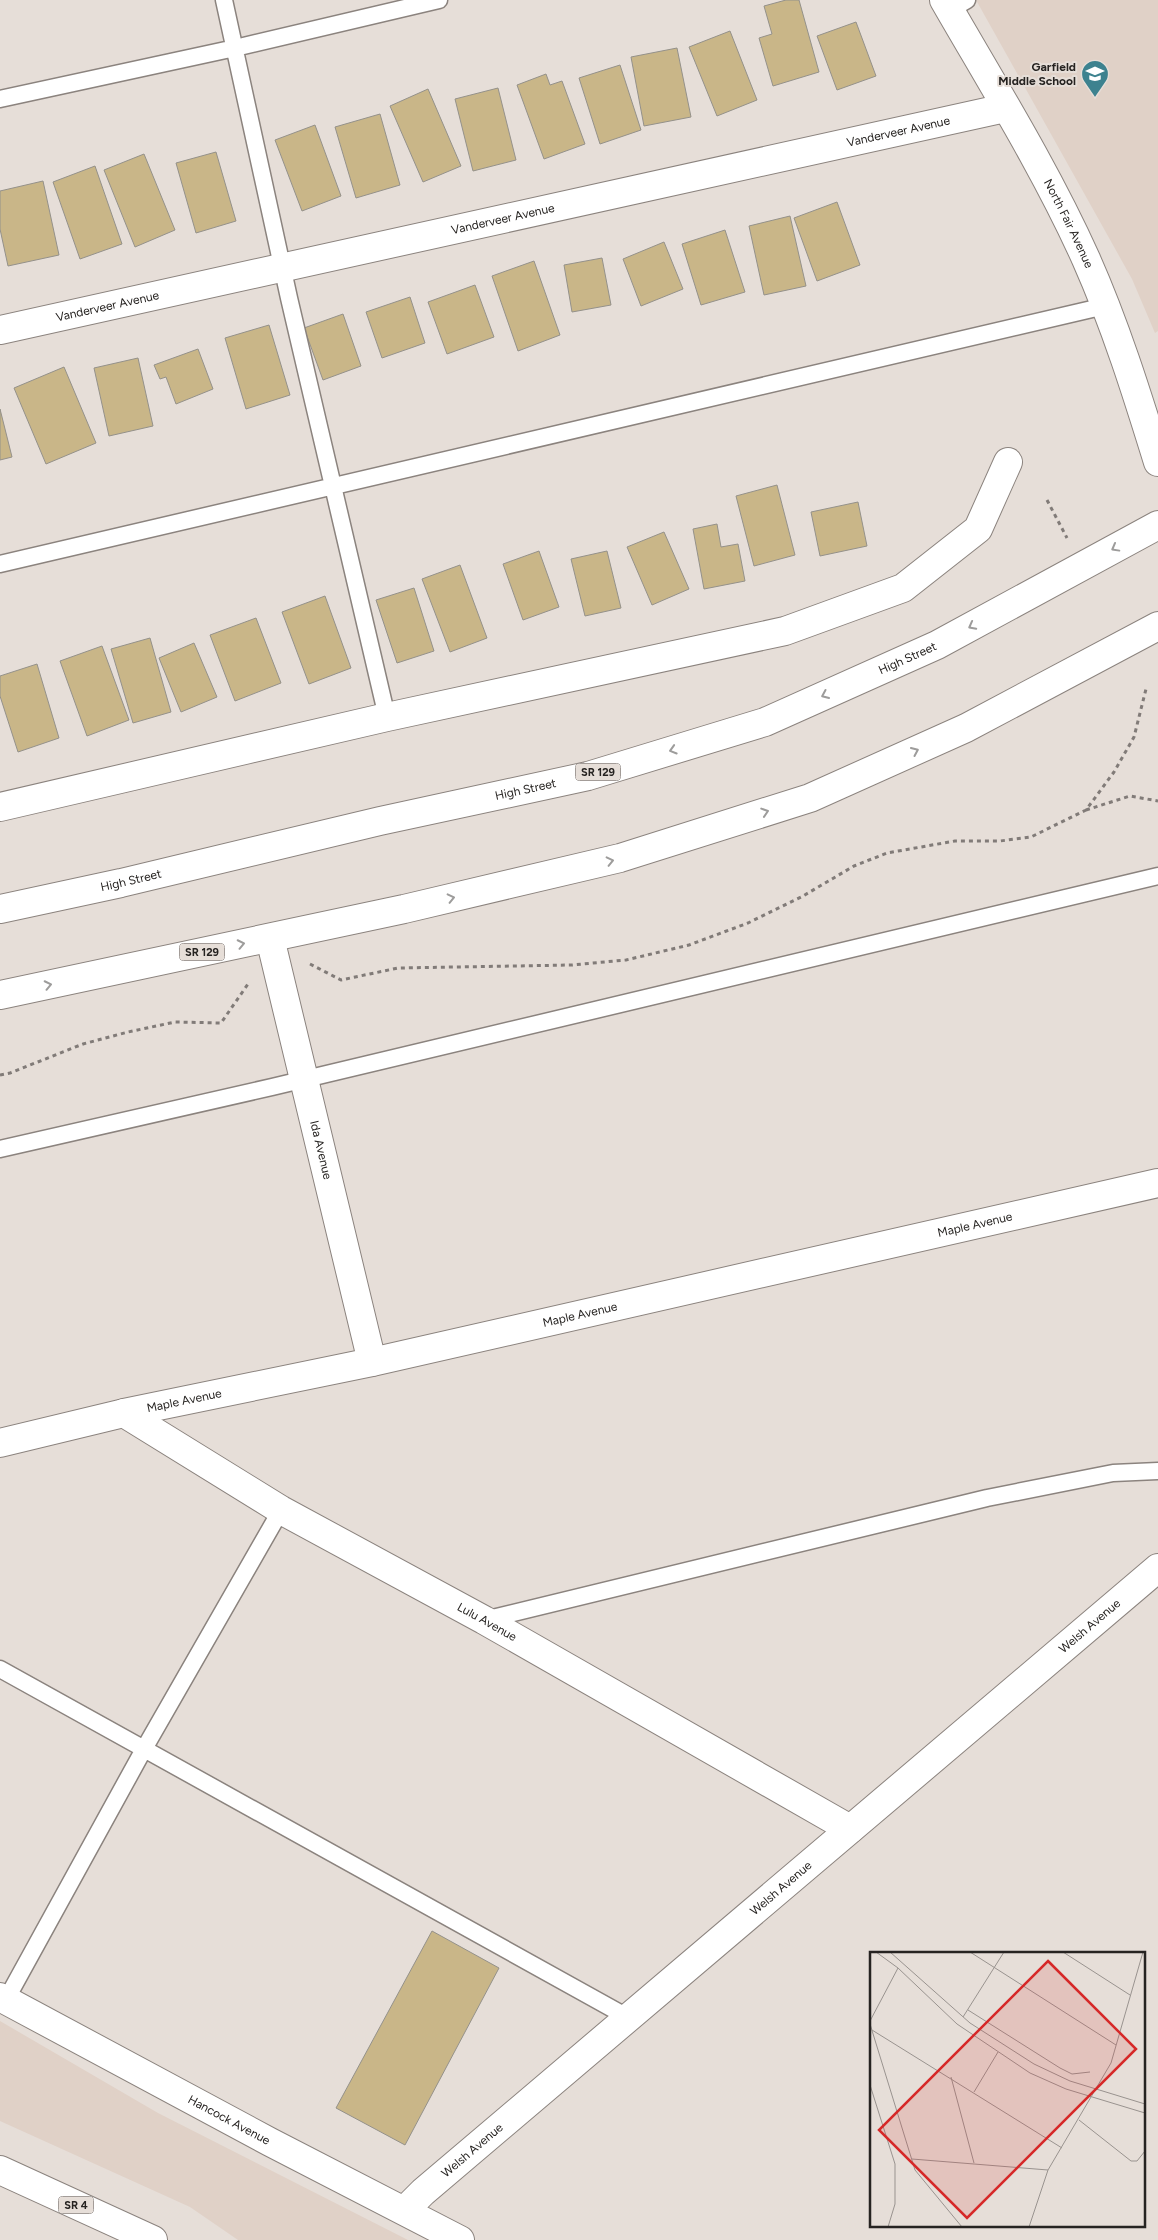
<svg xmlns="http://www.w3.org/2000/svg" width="1158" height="2240" font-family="Figtree,sans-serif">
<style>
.built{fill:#e0d1c7}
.building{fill:#c9b688;stroke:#94918a}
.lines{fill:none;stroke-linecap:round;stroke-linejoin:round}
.service-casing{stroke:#8b837e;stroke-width:19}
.minor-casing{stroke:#8b837e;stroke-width:30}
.tertiary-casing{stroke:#8b837e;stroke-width:30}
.primary-casing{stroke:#8b837e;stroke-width:30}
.trunk-casing{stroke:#8b837e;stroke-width:30}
.path{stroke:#817b78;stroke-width:3;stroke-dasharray:4 4;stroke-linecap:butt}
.service{stroke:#fff;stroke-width:16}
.minor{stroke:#fff;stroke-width:28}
.tertiary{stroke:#fff;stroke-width:28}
.primary{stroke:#fff;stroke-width:28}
.trunk{stroke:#fff;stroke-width:28}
.oneway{stroke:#9d9c9b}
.labels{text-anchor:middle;stroke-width:4;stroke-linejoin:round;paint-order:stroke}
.shield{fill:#e6ded8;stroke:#605b58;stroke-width:1}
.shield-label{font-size:11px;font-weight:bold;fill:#262321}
.poi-label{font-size:12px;font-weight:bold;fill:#262321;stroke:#e6ded8;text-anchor:end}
.street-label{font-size:12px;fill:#262321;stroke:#e6ded8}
.inset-road{fill:none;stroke:#99938f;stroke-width:1}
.view{fill:#d62828;fill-opacity:0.15;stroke:#d62828;stroke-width:2.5}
.inset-edge{fill:none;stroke:#262321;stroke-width:2.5}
</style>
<rect width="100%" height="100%" fill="#e6ded8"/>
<path class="built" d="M976,0h182v331l-3,2 -23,-54z
M0,2021l158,92 250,127h-170l-48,-33 -190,-86z"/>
<path class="building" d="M786,0h13l20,72 -46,14 -14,-48 13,-4 -8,-28z
M856,22l20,54 -39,14 -20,-54z
M730,31l27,69 -40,16 -28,-69z
M677,48l14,69 -47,9 -13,-69z
M620,65l21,65 -41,14 -21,-66z
M546,74l4,11 12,-4 23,63 -41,15 -27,-74z
M498,88l18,72 -43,11 -18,-72z
M428,89l33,77 -38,16 -33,-76z
M380,114l20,71 -44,13 -21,-71z
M315,125l26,71 -39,15 -27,-71z
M216,152l20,69 -40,12 -20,-70z
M144,154l31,76 -40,17 -31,-77z
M95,166l27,78 -42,15 -27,-77z
M43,181l16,74 -51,11 -8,-37v-38z
M837,202l23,63 -43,16 -23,-63z
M790,216l16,70 -42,9 -15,-69z
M725,230l20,62 -44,13 -19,-61z
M664,242l19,47 -42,17 -18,-47z
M602,258l9,47 -39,7 -8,-47z
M534,261l26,74 -42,16 -26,-75z
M475,285l19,52 -47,17 -19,-52z
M410,297l15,46 -43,15 -16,-46z
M343,314l18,52 -38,14 -19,-52z
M269,325l21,70 -44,14 -21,-71z
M198,349l15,40 -37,15 -10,-27 -6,2 -6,-14z
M138,358l15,68 -44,10 -15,-68z
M64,367l32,76 -50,21 -32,-76z
M0,409l12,48 -12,3z
M777,485l18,70 -41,11 -18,-70z
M858,502l9,44 -47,10 -9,-44z
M717,524l4,23 17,-3 7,37 -41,8 -11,-60z
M664,532l25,57 -37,16 -25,-58z
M539,551l20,56 -36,13 -20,-56z
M607,551l14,57 -36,8 -14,-57z
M460,565l27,73 -37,14 -28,-73z
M414,588l20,63 -37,12 -21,-63z
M325,596l26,72 -42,16 -27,-72z
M256,618l25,65 -46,18 -25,-66z
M150,638l21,74 -38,11 -22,-74z
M194,643l23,54 -36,15 -22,-54z
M102,646l27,74 -42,16 -27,-75z
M37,664l22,74 -41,14 -18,-56v-20z
M432,1931l67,37 -94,177 -69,-37z"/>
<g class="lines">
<defs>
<path id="service" d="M224,0l65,298 98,419
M950,10l17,-10
M0,99l235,-51 204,-48
M0,564l1105,-258
M0,1149l272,-62 886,-211
M484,1620l503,-122 126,-25 45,-2
M0,1669l629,349
M6,2000l138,-251 137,-239"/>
<g id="minor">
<path id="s1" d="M0,330l1005,-222"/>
<path d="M0,807l387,-90 398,-86 118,-43 75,-59 30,-67"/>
<path id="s2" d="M270,938l102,424"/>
<path id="s3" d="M124,1413l157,97 203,110 366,209"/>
<path id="s4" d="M0,1443l124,-30 248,-51 786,-179"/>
<path id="s5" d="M405,2210l18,-18 735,-624"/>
</g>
<g id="tertiary">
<path id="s6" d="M944,0c49,85 102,170 142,259 29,65 51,135 72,203"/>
<path id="s7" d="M0,1997l270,145 190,98"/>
</g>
<path id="primary" d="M0,2170l153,70"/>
<g id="trunk">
<path id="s8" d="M0,909l121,-26 259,-62 208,-45 177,-54 172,-77 221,-120"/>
<path d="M0,995l404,-86 216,-51 190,-60 156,-70 192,-102"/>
</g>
</defs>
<use href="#service" class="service-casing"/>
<use href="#minor" class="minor-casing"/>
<use href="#tertiary" class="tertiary-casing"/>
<use href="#primary" class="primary-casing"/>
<use href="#trunk" class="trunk-casing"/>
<path class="path" d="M1047,500l20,38
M1086,810l44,-14 28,5
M310,964l31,16 57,-12 174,-3 54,-5 63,-15 59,-22 55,-27 51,-30 33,-13 68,-12h45l31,-4 55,-27 28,-38 20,-35 12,-48
M0,1075l10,-2 73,-29 45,-12 47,-10 46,1 27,-39"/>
<use href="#service" class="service"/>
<use href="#minor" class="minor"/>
<use href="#tertiary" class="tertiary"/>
<use href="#primary" class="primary"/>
<use href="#trunk" class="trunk"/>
</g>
<defs><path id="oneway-chevron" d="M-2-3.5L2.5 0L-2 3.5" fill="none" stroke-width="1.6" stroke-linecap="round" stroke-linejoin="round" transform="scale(1.25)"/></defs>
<g class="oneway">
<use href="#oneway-chevron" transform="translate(1115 548) rotate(151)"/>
<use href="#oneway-chevron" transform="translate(972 626) rotate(152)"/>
<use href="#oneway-chevron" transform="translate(825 695) rotate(156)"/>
<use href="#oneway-chevron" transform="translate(673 750) rotate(163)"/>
<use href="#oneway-chevron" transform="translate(915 751) rotate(-24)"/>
<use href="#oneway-chevron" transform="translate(765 812) rotate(-18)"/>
<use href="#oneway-chevron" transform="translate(610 861) rotate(-13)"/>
<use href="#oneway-chevron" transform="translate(451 898) rotate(-13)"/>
<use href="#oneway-chevron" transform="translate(241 944) rotate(-12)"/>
<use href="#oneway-chevron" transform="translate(48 985) rotate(-12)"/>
</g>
<defs>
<symbol id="school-pin" viewBox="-11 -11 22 30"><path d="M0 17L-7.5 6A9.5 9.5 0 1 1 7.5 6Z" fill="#3d828f" stroke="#e6ded8"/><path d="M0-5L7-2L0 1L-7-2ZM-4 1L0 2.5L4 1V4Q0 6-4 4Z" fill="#fff"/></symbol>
</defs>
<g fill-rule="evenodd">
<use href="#school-pin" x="1079" y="58" width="32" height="43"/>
</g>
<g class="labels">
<g class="shield">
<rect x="575.5" y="763.5" width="45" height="17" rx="4"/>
<rect x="179.5" y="943.5" width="45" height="17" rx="4"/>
<rect x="58.5" y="2196.5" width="35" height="17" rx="4"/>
</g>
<g class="shield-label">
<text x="598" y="776">SR 129</text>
<text x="202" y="956">SR 129</text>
<text x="76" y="2209">SR 4</text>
</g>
<g class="poi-label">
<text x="1076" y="71">Garfield<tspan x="1076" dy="14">Middle School</tspan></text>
</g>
<g class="street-label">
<text dy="4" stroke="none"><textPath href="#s1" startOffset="920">Vanderveer Avenue</textPath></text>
<text dy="4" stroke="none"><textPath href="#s1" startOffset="515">Vanderveer Avenue</textPath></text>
<text dy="4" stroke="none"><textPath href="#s6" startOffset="256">North Fair Avenue</textPath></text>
<text dy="4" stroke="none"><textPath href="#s1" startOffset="110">Vanderveer Avenue</textPath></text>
<text dy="4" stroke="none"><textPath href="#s8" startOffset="944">High Street</textPath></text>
<text dy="4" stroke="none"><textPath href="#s8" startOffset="539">High Street</textPath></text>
<text dy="4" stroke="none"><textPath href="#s8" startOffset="134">High Street</textPath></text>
<text dy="4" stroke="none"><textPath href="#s2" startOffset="218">Ida Avenue</textPath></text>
<text dy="4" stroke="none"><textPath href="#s4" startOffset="999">Maple Avenue</textPath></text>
<text dy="4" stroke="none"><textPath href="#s4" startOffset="594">Maple Avenue</textPath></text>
<text dy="4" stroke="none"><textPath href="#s4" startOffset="189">Maple Avenue</textPath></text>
<text dy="4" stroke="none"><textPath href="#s3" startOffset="419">Lulu Avenue</textPath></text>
<text dy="4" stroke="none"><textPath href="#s5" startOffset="900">Welsh Avenue</textPath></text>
<text dy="4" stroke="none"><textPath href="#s5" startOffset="495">Welsh Avenue</textPath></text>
<text dy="4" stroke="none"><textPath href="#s7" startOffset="260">Hancock Avenue</textPath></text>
<text dy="4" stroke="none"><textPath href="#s5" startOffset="90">Welsh Avenue</textPath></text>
</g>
</g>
<g transform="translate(870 1952)">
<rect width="275" height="275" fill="#e6ded8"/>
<path class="inset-road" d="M6,0l22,16 59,56 73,49 36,16 79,24M20,0l80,71 64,41 36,17 75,23M100,0l146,93M193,0l67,43M98,58l92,58 12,6 18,-2M93,65l41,-65M0,69l28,-53M0,72l45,146 47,57M2,78l190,118M81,125l23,86M0,133l25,79v40l-7,23M104,140l24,-40M209,168l52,41h6l8,-10M42,207l136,11M159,275l19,-57 63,-107 32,-111"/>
<path class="view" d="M178,9l88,88 -169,169 -88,-88z"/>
<rect width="275" height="275" class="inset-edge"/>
</g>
</svg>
